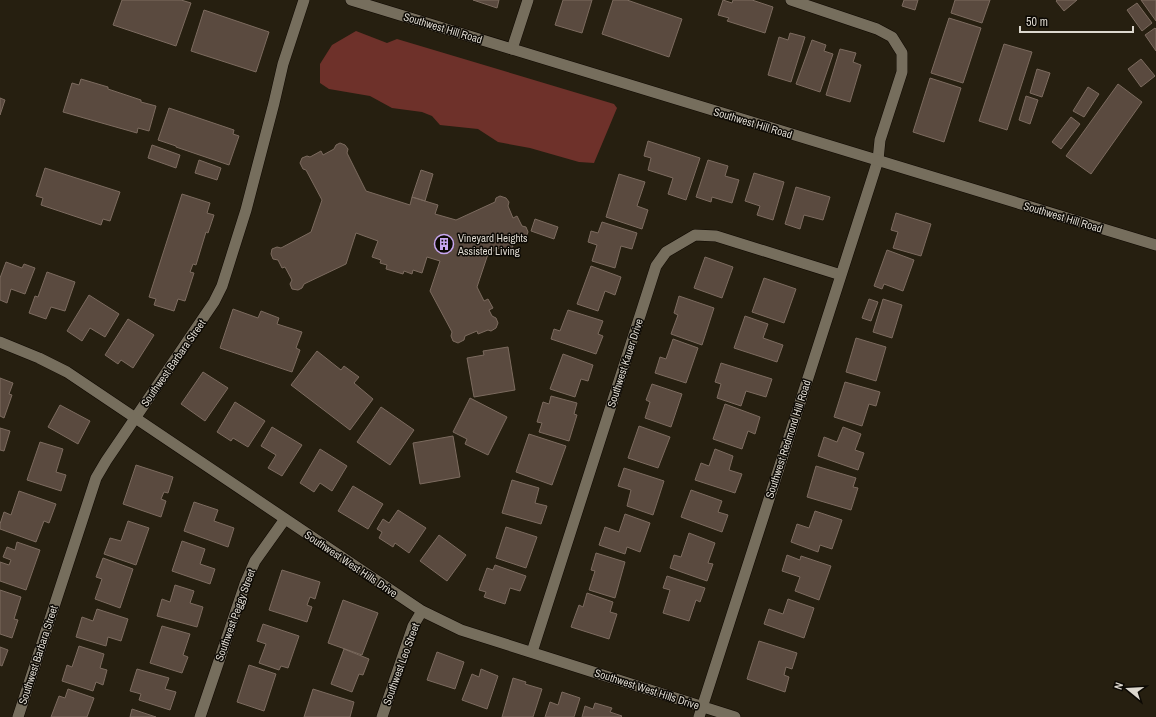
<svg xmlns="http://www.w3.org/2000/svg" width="1156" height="717" font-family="'Archivo Narrow',sans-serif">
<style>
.green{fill:#6e312a}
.building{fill:#5a4a3f;stroke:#7c6b5f}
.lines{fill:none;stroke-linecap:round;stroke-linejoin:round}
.minor-casing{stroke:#0f0800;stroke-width:12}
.tertiary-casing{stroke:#0f0800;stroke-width:12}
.minor{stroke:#766e5d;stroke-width:11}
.tertiary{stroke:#766e5d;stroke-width:11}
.labels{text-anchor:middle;stroke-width:3;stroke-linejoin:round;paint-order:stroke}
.street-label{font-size:11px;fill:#ddd8cf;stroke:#0c0904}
.poi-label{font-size:11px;fill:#ddd8cf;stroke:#0c0904;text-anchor:start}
</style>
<rect width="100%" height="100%" fill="#261f10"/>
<path class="green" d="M356,31l31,12 10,-4 217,65 3,4 -23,55 -15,-1 -49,-14 -32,-6 -20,-13 -38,-4 -8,-9 -10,-4 -30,-4 -22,-12 -41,-7 -9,-6v-19l12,-19z"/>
<path class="building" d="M122,0h59l10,3 -15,43 -63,-21z
M473,0h26l-2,8z
M563,0h29l-10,33 -27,-8z
M613,0h14l55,19 -13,38 -67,-23z
M723,0l9,3 1,-3h19l21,7 -8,26 -38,-12 2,-3 -11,-3z
M904,0h14l-3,10 -13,-4z
M955,0h35l-8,23 -31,-10z
M1057,0h20l-13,11 -8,-10z
M1141,0h15v21z
M1137,3l15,20 -10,8 -15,-21z
M204,10l65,22 -13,40 -65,-21z
M949,18l32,10 -18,55 -32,-10z
M1155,28l1,1v22l-11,-16z
M790,33l15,4 -14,45 -23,-7 11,-38 9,3z
M812,40l14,5 -2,6 9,3 -13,38 -24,-8z
M1004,44l28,8 -25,78 -28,-9z
M840,49l16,4 -3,9 8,3 -11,37 -24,-7z
M1141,59l14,17 -14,11 -13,-18z
M1037,69l13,4 -8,24 -12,-4z
M930,78l31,10 -17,54 -31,-10z
M81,79l27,8v2l33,11v2l15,4 -7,25 -11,-3 -1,5 -74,-21 9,-29 7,2z
M1118,84l24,18 -51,72 -25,-18z
M1088,87l11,7 -15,23 -11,-6z
M1026,96l12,4 -8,24 -11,-4z
M0,98l5,2 -5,15z
M169,108l65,22 -1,4 6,2 -10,29 -53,-18v-1l-18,-6z
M1071,117l9,7 -19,25 -9,-7z
M648,141l52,17 -14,42 -18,-6 5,-16 -25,-8 3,-12 -7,-2z
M340,143l5,2 3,4 -1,4 19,38 44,14 2,-8 26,8 -3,9 21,6 39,-18 1,-4 4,-2 6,2 3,4 -1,4 5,12 4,-2 5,10 4,1 2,5 -2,5 -5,3 -3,-2 -7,4 2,5 -10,5 -2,-5 -13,7 -11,33 7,14 4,-2 5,9 -4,2 3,6 4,2 2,5 -2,5 -5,3 -3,-1 -10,4 -1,-3 -12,5 -1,4 -6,3 -5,-2 -2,-5 1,-4 -22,-41 10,-30 -13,-4 -5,16 -9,-3 -1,4 -8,-3 -1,3 -17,-5 1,-4 -7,-2 1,-3 -9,-3 6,-16 -22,-8 -10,31 -42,20 -2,4 -4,2 -6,-1 -2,-5 2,-4 -7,-13 -3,1 -4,-8 -5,-1 -2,-5 1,-5 5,-2 4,1 30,-16 11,-32 -16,-30 -3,-1 -3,-6 2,-5 5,-2 3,1 11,-6 2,4 11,-6 2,-4z
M152,145l28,10 -4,13 -28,-10z
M199,160l22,8 -4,12 -22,-7z
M708,160l20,6 -3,10 14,4 -7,23 -20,-6 -1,5 -15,-5z
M45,168l75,24 -10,29 -7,-2 -2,6 -60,-20 2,-7 -7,-2z
M421,170l12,4 -8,27 -13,-4z
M754,173l30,9 -11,38 -16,-5 3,-9 -15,-5z
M619,174l26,8 -8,24 11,4 -6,19 -36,-12z
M796,187l34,10 -7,23 -19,-5 -4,14 -15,-5z
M182,194l28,9 -3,10 7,2 -6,18 -2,-1 -10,33 -3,-1 -3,8 4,1 -9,28 -7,-2 -4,12 -20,-6 2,-6 -7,-2z
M896,213l35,11 -10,32 -28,-8 5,-16 -7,-2z
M535,219l23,8 -4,12 -23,-8z
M602,222l35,11 -5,16 -11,-3 -6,22 -23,-7 5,-16 -9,-3 3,-11 7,2z
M887,250l27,10 -11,31 -19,-7 -2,5 -8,-3z
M705,257l28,10 -11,31 -28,-10z
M6,262l16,6 2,-4 11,4 -10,26 -14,-5 -4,14 -7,-3v-22z
M591,266l30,11 -6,18 -10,-4 -7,20 -21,-7z
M47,272l28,10 -10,29 -14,-4 -5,12 -17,-6 6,-17 3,1z
M764,278l32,11 -12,34 -32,-11z
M89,295l30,19 -14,23 -15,-9 -8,13 -15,-10z
M679,296l35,12 -12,37 -31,-11 7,-19 -4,-2z
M869,299l9,3 -7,19 -9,-3z
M883,299l19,6 -10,33 -19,-6z
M233,309l25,9 3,-7 18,7 -2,6 25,8 -6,16 4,2 -8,22 -72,-24z
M568,310l35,11 -5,13 5,2 -7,18 -45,-15 3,-10 6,2z
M745,316l23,8 -5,14 20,7 -6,17 -43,-14z
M128,319l26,16 -21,33 -12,-8 -3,4 -13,-9z
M856,338l30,9 -10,34 -30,-9z
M673,339l25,9 -12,35 -31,-10 5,-16 6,2z
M508,347l7,43 -41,7 -7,-39 17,-3 -1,-4z
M317,351l24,19 3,-4 15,11 -5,6 19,16 -23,31 -59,-45z
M563,354l30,11 -5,16 -7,-2 -6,18 -25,-8z
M721,363l51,16 -6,18 -20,-6 -5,15 -24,-8 4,-14 -6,-2z
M203,372l25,16 -23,33 -24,-17z
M0,378l13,5 -4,11 3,1 -8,23 -4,-2z
M845,382l35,10 -4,14 -7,-2 -7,22 -28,-9z
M652,384l30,10 -11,33 -26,-9 5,-16 -4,-2z
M551,396l26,7 -3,11 3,1 -8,26 -30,-9 3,-9 -5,-1 6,-20 6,2z
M470,398l37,19 -19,38 -23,-11 2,-5 -14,-7z
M235,402l30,19 -17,26 -15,-9 -2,3 -14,-9z
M725,404l35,13 -5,17 -7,-3 -6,18 -29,-10z
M60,405l30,16 -12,23 -30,-17z
M381,407l33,23 -24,35 -33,-23z
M639,426l31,11 -12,31 -30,-10z
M272,427l30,18 -20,31 -14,-8 8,-13 -15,-9z
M843,427l18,7 -6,16 9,3 -6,17 -40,-14 6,-19 13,5z
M0,428l10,3 -6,20 -4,-1z
M529,434l37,12 -14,39 -36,-13z
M453,436l7,41 -40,7 -7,-41z
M40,442l23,7 -7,23 10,3 -5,16 -34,-11z
M320,449l27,17 -15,25 -12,-8 -6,9 -14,-9z
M715,449l18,7 -4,14 13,4 -7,19 -40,-13 6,-17 8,3z
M136,465l37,12 -5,16 -4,-1 -3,7 5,2 -5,16 -38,-13z
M816,466l40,12 -3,9 5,1 -7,22 -44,-13z
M624,468l40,13 -11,34 -26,-9 4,-16 -13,-4z
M512,480l27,8 -4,15 12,3 -6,18 -39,-11z
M353,486l30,18 -15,25 -30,-18z
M691,490l31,11 -4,11 10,3 -6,17 -41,-15z
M19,491l37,13 -7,19 -5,-2 -8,21 -36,-13v-5l4,-12 7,3z
M194,502l24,8 -4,11 20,7 -6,19 -44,-16z
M398,510l28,18 -17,25 -14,-10 -2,4 -14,-9 3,-6 -5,-3 6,-10 6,4z
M815,511l27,9 -10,29 -12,-4 -2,7 -27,-10 6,-18 12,4z
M625,514l25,9 -10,29 -13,-5 -2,7 -26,-9 6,-18 14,5z
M128,521l21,7 -13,37 -32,-11 6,-16 11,3z
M506,527l31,10 -11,31 -30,-10z
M689,533l26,10 -7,20 5,1 -6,17 -37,-13 4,-13 7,2z
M439,535l27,20 -19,26 -27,-20z
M182,541l23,8 -5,15 15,5 -5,15 -38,-13z
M17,542l23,8 -14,40 -26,-9v-19l9,3 2,-5 -8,-3 4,-10 8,3z
M596,553l29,9 -10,36 -26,-8 6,-19 -4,-1z
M787,555l13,5 1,-4 30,10 -12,34 -24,-9 5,-14 -18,-6z
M103,558l30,11 -13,39 -25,-9 7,-20 -6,-2z
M495,565l31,11 -6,15 -10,-3 -5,16 -21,-7 2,-5 -7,-2 8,-22 6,2z
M282,570l38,12 -5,17 -5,-2 -3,8 5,2 -5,15 -38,-12z
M667,576l38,12 -5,14 -4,-2 -7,21 -26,-8 7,-23 -7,-2z
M175,585l19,6 -4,12 13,4 -6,20 -40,-11 5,-17 8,3z
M0,590l21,7 -7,22 4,1 -6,18 -12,-4z
M587,593l26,9 -3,10 7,2 -8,25 -38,-12 8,-22 4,2z
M788,599l26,9 -10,30 -40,-14 5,-15 14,5z
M343,600l35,13 -16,42 -34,-12z
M97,609l31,10 -7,22 -13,-4 -2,9 -30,-9 6,-20 11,4z
M263,624l36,12 -11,32 -7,-2 -2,4 -20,-7 7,-19 -9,-3z
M162,626l28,8 -7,21 5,2 -6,16 -32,-10z
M759,641l38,12 -5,16 -6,-2 -2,8 5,2 -4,15 -38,-13z
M79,646l25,8 -4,14 7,2 -4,15 -7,-3 -3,9 -31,-10 5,-16 5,2z
M0,647l8,3 -6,16 -2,-1z
M344,649l25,10 -6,16 -4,-1 -7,18 -21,-8z
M437,652l27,10 -9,27 -28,-9z
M249,665l27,9 -12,37 -27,-9z
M137,669l32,9 -4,11 11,3 -6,18 -31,-10 2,-6 -11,-3z
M481,669l17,7 -11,33 -25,-9 10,-26 7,3z
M513,678l13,4 -1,2 17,5 -9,28h-31z
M68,689l26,9 -7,19h-36l8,-21 6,2z
M313,689l41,13 -4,15h-46z
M562,692l18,6 -6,19h-29l5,-15 8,3z
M595,703l17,5 -2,4 12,4 -1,1h-39l3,-11 8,3z
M132,709l24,8h-26z"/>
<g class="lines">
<defs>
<path id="minor" d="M512,49l16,-49
M0,342l39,16 28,14 355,239 39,19 274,87
M532,652l124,-386 10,-14 29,-17 21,1 125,39
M18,717l78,-239 10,-17 108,-159 8,-16 24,-76 28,-107 9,-39 21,-64
M200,717l45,-133 10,-23 30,-42
M382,717l31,-91 9,-15
M699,717l172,-535 7,-22 2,-20 22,-68v-19l-10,-16 -15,-8 -86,-29"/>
<path id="tertiary" d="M351,0l805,245"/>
</defs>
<use href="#minor" class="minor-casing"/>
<use href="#tertiary" class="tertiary-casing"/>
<use href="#minor" class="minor"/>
<use href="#tertiary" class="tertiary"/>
</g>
<defs>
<symbol id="building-ring" viewBox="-11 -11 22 22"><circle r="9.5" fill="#0c0904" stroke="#c7a6f0" stroke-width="1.5"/><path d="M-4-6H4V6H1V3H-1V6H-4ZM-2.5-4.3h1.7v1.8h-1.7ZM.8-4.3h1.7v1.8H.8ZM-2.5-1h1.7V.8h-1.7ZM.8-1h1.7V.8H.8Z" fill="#c7a6f0"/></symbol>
</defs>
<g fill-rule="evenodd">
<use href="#building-ring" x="433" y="233" width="22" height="22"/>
</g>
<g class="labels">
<g class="street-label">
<text transform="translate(443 28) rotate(17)" y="4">Southwest Hill Road</text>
<text transform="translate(753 123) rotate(17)" y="4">Southwest Hill Road</text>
<text transform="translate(1063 217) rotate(17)" y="4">Southwest Hill Road</text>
<text transform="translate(173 363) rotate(-55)" y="4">Southwest Barbara Street</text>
<text transform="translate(625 363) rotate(-72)" y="4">Southwest Kauer Drive</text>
<text transform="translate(788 439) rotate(-72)" y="4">Southwest Redmond Hill Road</text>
<text transform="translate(351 564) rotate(34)" y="4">Southwest West Hills Drive</text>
<text transform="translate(235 615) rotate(-70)" y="4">Southwest Peggy Street</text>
<text transform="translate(38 655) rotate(-72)" y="4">Southwest Barbara Street</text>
<text transform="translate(401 664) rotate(-70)" y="4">Southwest Leo Street</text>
<text transform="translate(647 689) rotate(18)" y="4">Southwest West Hills Drive</text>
</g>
<g class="poi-label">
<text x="458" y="242">Vineyard Heights<tspan x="458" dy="13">Assisted Living</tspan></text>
</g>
</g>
<g transform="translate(1128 689) rotate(288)" stroke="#0c0904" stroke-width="3" paint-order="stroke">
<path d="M0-3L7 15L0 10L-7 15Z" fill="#ddd8cf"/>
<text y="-6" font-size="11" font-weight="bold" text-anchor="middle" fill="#ddd8cf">N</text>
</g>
<path d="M1020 26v6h113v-6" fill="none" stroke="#ddd8cf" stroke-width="2"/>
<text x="1026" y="26" font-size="12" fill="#ddd8cf" stroke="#0c0904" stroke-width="3" paint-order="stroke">50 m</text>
</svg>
